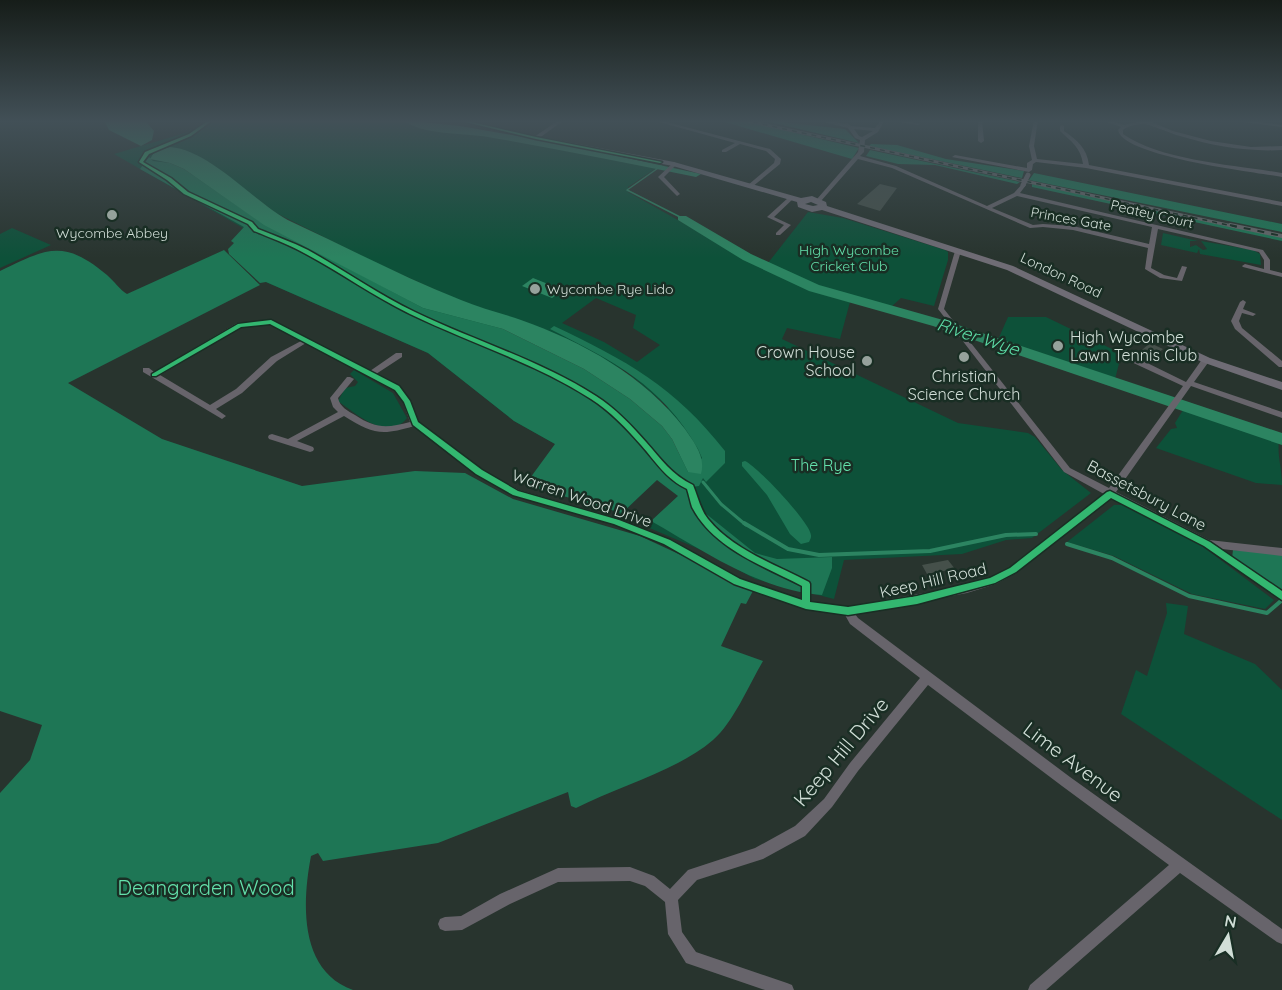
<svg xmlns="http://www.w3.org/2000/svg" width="1282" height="990" font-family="Quicksand,sans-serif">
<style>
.green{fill:#0d5139;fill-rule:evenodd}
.forest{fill:#1e7655}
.water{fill:#2c8461}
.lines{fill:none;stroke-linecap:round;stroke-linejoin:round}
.stream-far2{stroke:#2c8461;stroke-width:1.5}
.stream-far1{stroke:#2c8461;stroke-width:3}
.stream{stroke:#2c8461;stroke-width:4}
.river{fill:#2c8461;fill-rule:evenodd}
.building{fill:#45504a}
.minor{fill:#67646b;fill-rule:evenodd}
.primary{fill:#6f6c75;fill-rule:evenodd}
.rail-far1-casing{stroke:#646769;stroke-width:3}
.rail-casing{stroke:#646769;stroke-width:4}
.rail-far1{stroke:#192e24;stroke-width:1.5;stroke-dasharray:5;stroke-linecap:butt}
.rail{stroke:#192e24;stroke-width:2;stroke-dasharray:7;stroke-linecap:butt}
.minor-bridge{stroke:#67646b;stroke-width:5}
.cycleway-casing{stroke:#192e24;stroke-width:3}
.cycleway{fill:#33b770;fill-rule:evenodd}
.poi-dot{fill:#96a29c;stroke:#192e24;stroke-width:2}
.labels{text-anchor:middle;stroke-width:5;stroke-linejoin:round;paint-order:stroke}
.far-street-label{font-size:14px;fill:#d1ded7;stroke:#192e24}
.far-poi-label{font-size:14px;fill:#d1ded7;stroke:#192e24}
.far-park-label{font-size:14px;fill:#64e2ac;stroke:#192e24}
.poi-label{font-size:16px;fill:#d1ded7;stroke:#192e24;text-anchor:start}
.park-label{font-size:16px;fill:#64e2ac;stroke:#192e24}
.street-label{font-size:16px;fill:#d1ded7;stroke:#192e24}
.water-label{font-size:18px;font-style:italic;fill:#5cdba6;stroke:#192e24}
.near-street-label{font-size:20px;fill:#d1ded7;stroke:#192e24}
.near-park-label{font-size:20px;fill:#64e2ac;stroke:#192e24}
</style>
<rect width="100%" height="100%" fill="#28342e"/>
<path class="green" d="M207,120h196l20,7 76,10 159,30 -30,20v5l123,69 71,33 28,8 -10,37 -53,-11 -5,11 176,84 70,10 7,4 27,33 29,23 -59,45 -26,2 -44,14 -118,6 -10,39 -79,-20 -49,-27 -59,-25 32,-32 -23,-16 -37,38 -2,-1 -62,-72 -41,-23 -86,-68 -162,-71 -16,-50 -136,-78 78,-23zM165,148h10l35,15 66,50 100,50 87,39 83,28 81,42 40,34 21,66 -5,-15 -180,-128 -28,-9 -323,-166zM596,298l40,17 -3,13 27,17 -23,17 -33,-20 -42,-19z
M808,212l35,6 102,32 3,2v8l-14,46 -33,-8 -10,9 -59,-15 -64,-29z
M12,228l39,17 -51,23v-34z
M1163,233l35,8h-8v6l6,-2 7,5 4,-1 -6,-8 52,9 7,4 1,11 -61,-11 -1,-5 -2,4 -36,-8z
M1008,317h38l68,33 7,6 -6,23 -118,-37z
M354,370l39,23 14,25c-19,25 -52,-5 -69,-17l7,-13 10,-2 3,-4 -8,-8z
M1183,410l96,30c-2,17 3,27 3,45l-26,-2 -100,-35 15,-19 6,-1 -2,-5z
M1114,505h11l77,41 72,54 -9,9 -73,-15 -78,-38 -47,-14z
M1166,603l22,3 -4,28 71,30 27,26v130l-161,-106 15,-44 11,6 20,-63z"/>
<path class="forest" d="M718,120h23l118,28 -7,11z
M761,120l84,9 14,14z
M871,144l26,1 49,14 78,12 -2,7 -153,-32z
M870,150l150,32 -3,2 -82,-19 -37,-1 -32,-8z
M149,157l4,4 17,2 14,6 75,52 164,87 80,21 81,40 46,30 32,27 10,13 16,33 14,-14 -4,-9c-37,-65 -84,-87 -148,-120l4,-3c72,34 121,61 171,125v12l-19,19 -3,-4 -4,8 -7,1 8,22 55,44 22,6 55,-2v11l-10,27c-63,-5 -118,-44 -171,-74l27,-25 -21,-16 -35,33 -97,-28 30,-41 -41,-23 -86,-68 -162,-71 -6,1 -31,-29 -1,-5 6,-6 -3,-2 13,-14 -104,-58z
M1034,173l248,51v8l-253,-52z
M1032,184l250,53v4l-250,-54z
M224,250l36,35 -192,98 94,56 140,47 113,-15 50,2 48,26 127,37 114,53 -8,15 -5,-1 -20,43 42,15c-14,24 -30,62 -50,79 -36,31 -94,46 -137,68l-5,-2 -3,-14 -130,51 -115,18 -5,-8 -7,3c-9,47 -12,115 42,134h-353v-197l30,-33 12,-35 -42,-14v-440c47,-23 64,-32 107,4 7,6 13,15 20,19z
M745,461c13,6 61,58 65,71 2,5 1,6 -1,10l-8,2 -11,-10 -23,-39 -25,-29v-4z
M1233,550l49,4v39l-50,-35z"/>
<path class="water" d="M104,120h41l9,11 -2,9 -11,6 -32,-16z
M170,147c41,3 84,56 122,75 56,26 111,55 169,78 19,8 40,13 60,20 62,22 124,56 164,109 9,13 21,28 16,45l-13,-2 -16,-33 -10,-13 -32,-27 -46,-30 -81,-40 -80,-21 -159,-83 -80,-56 -14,-6 -20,-4 5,-8z
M533,278l30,12 -11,8 -30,-12z"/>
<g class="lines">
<path class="stream-far2" d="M661,166l-34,24 55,28"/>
<path class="stream-far1" d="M703,482l18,22 25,21"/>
<path class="stream" d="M744,523l44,26 31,6 111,-4 76,-16 30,-1
M1067,544l45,14 77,38 78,17 15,-13"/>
<path class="river" d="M403,120l57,6 98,17 143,31 -5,3c-69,-14 -138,-28 -208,-40 -24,-4 -67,-2 -85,-17z
M678,216h8l65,38 68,31 124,35 339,113v12l-349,-119 -124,-35 -66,-31 -65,-40z"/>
</g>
<path class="building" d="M880,184l17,4 -17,23 -23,-7z
M1150,343l13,6 -14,13 -13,-7z
M948,560l7,9 -28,5 -5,-9z"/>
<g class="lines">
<path class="minor" d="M559,120h5l-26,19h-4v-2z
M652,120h7l111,29 11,10 -1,5 -28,23h-4v-2l26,-22 1,-4 -9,-8 -26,-7 -14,8h-4v-2l13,-7z
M816,120h8l21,4 2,-1 4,3 24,2 6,-8h4l-7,12 -13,8 -1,12 -4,4 36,10 91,40 27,-13 9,-10 3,2 -6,8 243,57 7,10v10l12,3v4l-39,-10 -1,-1 3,-2 19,5v-9l-5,-8 -101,-23 -7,39 13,7 13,3 5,-12 5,1 -5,14 -22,-3 -15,-9 3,-21 -75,-18 -30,-3 -13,1 -138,-60 -34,-9 -37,42h-4v-2l41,-47 2,-12 -5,-2 -7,-10zM854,129l19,2 -11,6 -3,-1zM1017,196l135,31 -3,17 -76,-18 -30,-2 -10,1 -41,-17z
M892,120h9l19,4 -2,1 -24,-4z
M978,120h4l2,21 -3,2 -3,-2z
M1034,120h4l-4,26 3,13 46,5c-2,-16 -12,-23 -23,-33v-5l2,-1 2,1v5c13,9 23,17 25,34l193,37v4l-196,-38 -50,-6 -3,2 -1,6 -3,2 -77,-15 3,-2 72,13v-5l5,-3 -3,-14z
M1102,120h6l16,5 23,-5 26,11 38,10 40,6 31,-1v4c-34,2 -69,-4 -102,-14 -8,-2 -31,-12 -36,-12 -6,0 -17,2 -21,6v4c39,27 113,31 159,39v4c-27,-5 -159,-20 -164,-47l3,-3z
M1234,120h11l37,5v2l-46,-6z
M674,162l3,2 -13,13 16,17 -3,2 -19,-19z
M789,197l5,1 -20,19 17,8 -11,10h-4v-2l8,-8 -17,-8z
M958,249l3,2 -17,58 126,159 39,20 74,-102 -56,-26v-4h6l53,26 17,-24h6l1,2 -16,22 88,30v6l-91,-32 -75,106 93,48 73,8v8l-60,-7 60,41v10l-78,-53 -92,-49 -96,75 -20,11 -29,9 -112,21 3,4 212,159 212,152v15l-5,-2 -97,-69 -134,117h-18l2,-5 139,-120 -107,-79 -134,-101 -70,86 -26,36 -27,29 -42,23 -66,21 -19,20 4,32 14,20 91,31 5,2 2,5h-29l-79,-27 -18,-29 -3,-32 -20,-16 -15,-5 -72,1 -48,22 -48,26 -17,1 -5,-2 -2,-5 2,-5 5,-2 16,-1 39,-22 58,-26 72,-1 24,9 16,13 18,-19 67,-22 40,-22 29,-27 26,-36 70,-85 -70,-54 -5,-9 -39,-6 -73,-24 -69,-40 -50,-20 -101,-30 -37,-21 -62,-48c-32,10 -42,8 -70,-10l-47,25 16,6 1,2 -1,2 -3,1 -41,-13 -1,-2 1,-2 3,-1 16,5 50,-27 -5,-5 -3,-9 17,-21h3l4,2 -16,19c2,9 10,13 17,17 21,14 32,13 55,7l-7,-20 -9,-12 -88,-47 -29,18 -35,32 -26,16 10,7 -4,3 -79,-47v-4h6l5,4 83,-49 34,-3 99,51 26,-18h6v4l-26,17 24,12 11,15 8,21 63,48 37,20 100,29 51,20 70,40 66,22 42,6 119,-22 22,-7 21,-11 94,-73 -40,-22 -126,-163 17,-58zM270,324l31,17 -30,16 -35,32 -26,16 -50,-30 82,-48z
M1243,300l3,2 -3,7 13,5 -3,2 -11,-3 -3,8 3,7 40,33v6h-3l-44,-38 -4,-8 9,-19z"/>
<path class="primary" d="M455,120h12l69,16 138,26 127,36 11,-2 14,6 1,4 186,60 197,92 72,24v8l-80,-28 -195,-92 -185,-60 -10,2 -14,-5 -1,-5 -124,-36 -137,-26zM811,202l7,3 -5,1 -8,-2z"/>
<defs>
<path id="rail-far1" d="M743,120l494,107"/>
<path id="rail" d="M1230,225l52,11"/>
</defs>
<use href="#rail-far1" class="rail-far1-casing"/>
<use href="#rail" class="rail-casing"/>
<use href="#rail-far1" class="rail-far1"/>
<use href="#rail" class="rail"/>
<path class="minor-bridge" d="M1023,185l5,-10"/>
<defs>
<path id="cycleway" d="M209,120h4l-22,16 -42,18 -6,8 28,16 17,14 64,30 6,7c17,7 34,13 50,21 36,20 69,44 107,62 60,29 125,48 181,84 19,12 36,30 50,46 15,17 26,33 47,43 5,12 7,24 15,34 25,31 67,45 101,63l1,2v18l38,5 69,-11 73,-18 20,-10 97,-76 3,-1 100,51 72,49v9l-78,-54 -93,-48 -95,74 -21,11 -78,21 -69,11 -42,-6 -72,-25 -70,-40 -50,-20 -101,-29 -37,-21 -63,-49 -9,-23 -9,-12 -125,-66 -29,3 -85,49h-4v-2l86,-50 33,-4 128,66 11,15 8,21 64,48 36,21 101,29 51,20 70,39 62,21v-14c-39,-20 -89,-38 -110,-79 -2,-6 -3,-12 -5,-18 -21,-10 -31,-27 -46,-44 -14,-16 -31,-34 -50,-46 -56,-36 -121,-56 -181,-85 -37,-18 -70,-42 -106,-61 -16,-9 -33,-15 -50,-22l-6,-7 -64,-30 -17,-14 -28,-18 6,-10 44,-18z
M457,120h6l73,17 126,25 -2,1 -124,-24z"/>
</defs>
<use href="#cycleway" class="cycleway-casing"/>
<use href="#cycleway" class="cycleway"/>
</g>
<linearGradient id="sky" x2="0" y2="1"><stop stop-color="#161d19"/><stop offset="0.47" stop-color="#425057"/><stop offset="1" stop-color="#425057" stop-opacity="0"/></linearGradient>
<rect width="1282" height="258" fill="url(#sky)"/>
<g class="poi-dot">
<circle cx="112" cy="215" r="6"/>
<circle cx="535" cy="289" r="6"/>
<circle cx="1058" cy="346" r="6"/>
<circle cx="964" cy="357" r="6"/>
<circle cx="867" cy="361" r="6"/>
</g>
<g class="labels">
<g class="far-street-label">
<text transform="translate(1152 214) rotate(13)" y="5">Peatey Court</text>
<text transform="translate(1071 219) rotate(10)" y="5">Princes Gate</text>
<text transform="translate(1061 275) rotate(25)" y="5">London Road</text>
</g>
<g class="far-poi-label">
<text x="112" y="238">Wycombe Abbey</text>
<text x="547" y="294" text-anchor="start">Wycombe Rye Lido</text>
</g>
<g class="far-park-label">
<text x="849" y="255">High Wycombe<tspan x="849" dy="16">Cricket Club</tspan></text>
</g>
<g class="poi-label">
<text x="1070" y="343">High Wycombe<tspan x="1070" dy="18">Lawn Tennis Club</tspan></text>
<text x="855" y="358" text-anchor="end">Crown House<tspan x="855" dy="18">School</tspan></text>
<text x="964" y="382" text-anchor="middle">Christian<tspan x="964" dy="18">Science Church</tspan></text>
</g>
<g class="park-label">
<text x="821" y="471">The Rye</text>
</g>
<g class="street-label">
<text transform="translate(1147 495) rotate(28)" y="6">Bassetsbury Lane</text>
<text transform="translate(582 498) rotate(19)" y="6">Warren Wood Drive</text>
<text transform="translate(933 580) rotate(-13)" y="6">Keep Hill Road</text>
</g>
<g class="water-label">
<text transform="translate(978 337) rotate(18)" y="6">River Wye</text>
</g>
<g class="near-street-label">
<text transform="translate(841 752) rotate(-50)" y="7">Keep Hill Drive</text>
<text transform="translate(1073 762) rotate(37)" y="7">Lime Avenue</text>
</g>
<g class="near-park-label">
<text x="206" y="895">Deangarden Wood</text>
</g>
</g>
<g transform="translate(1228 936) rotate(10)" stroke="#192e24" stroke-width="4.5" paint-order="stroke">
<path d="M0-4.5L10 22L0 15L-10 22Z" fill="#d1ded7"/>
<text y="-9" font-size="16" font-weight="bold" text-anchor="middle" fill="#d1ded7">N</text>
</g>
</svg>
